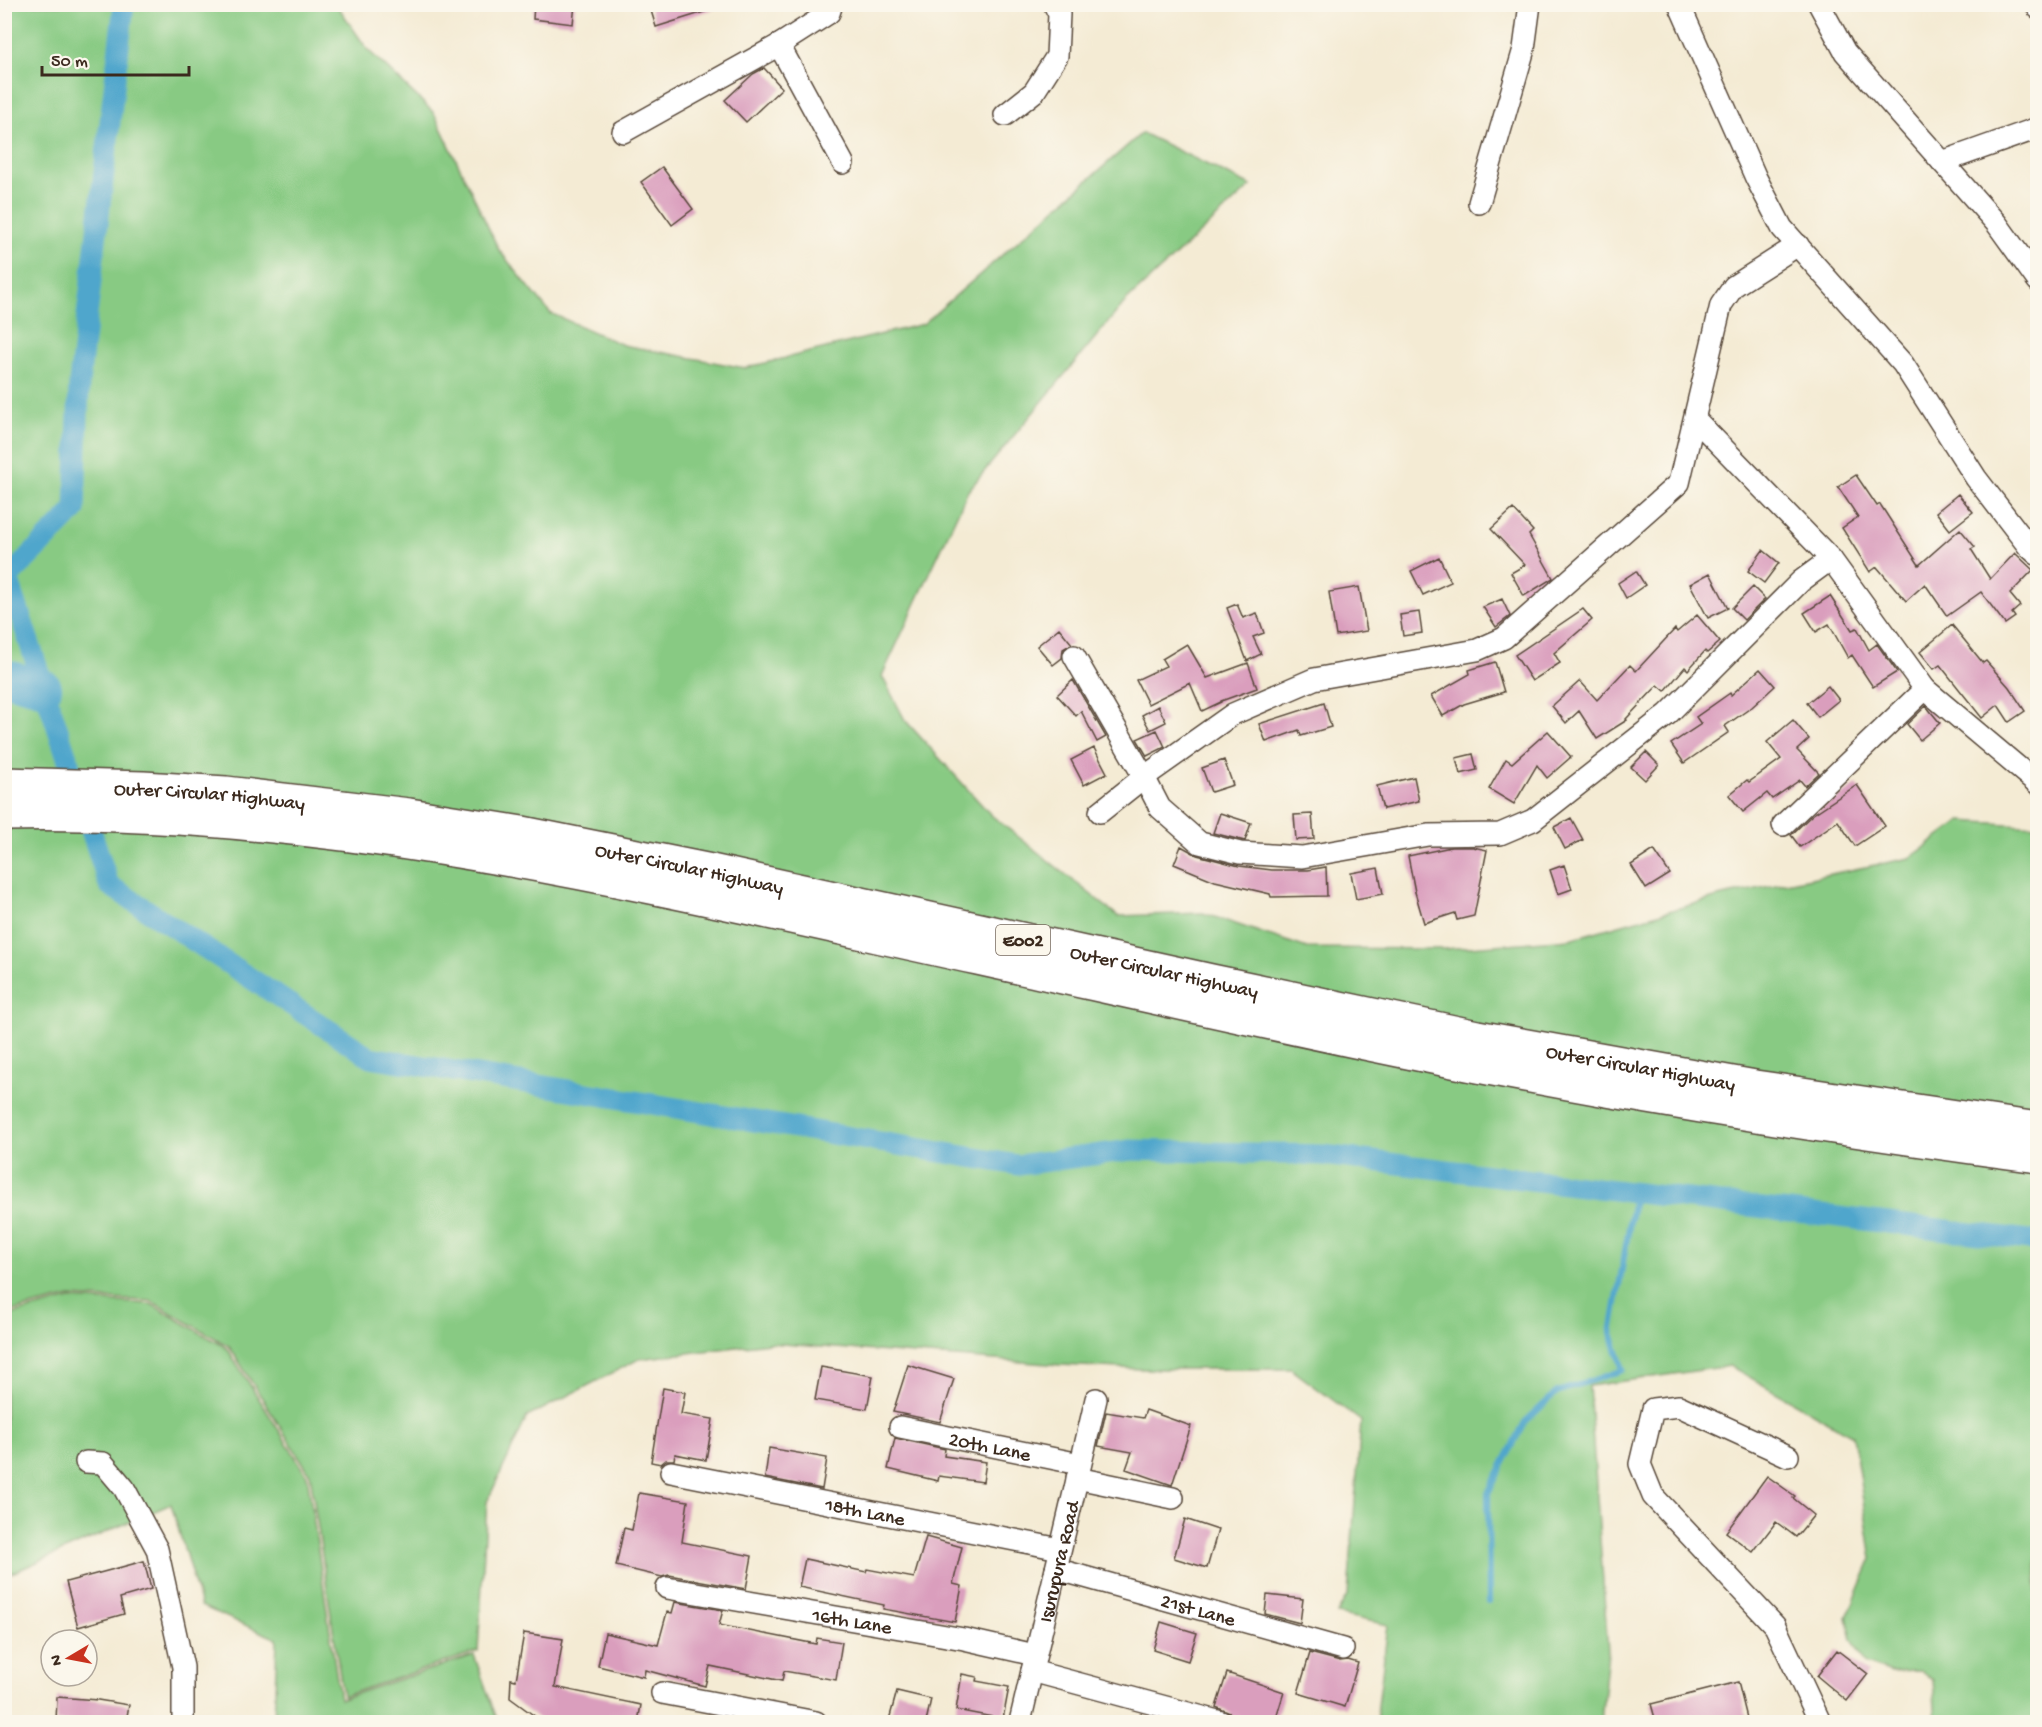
<svg xmlns="http://www.w3.org/2000/svg" width="2042" height="1727" font-family="'Gochi Hand',sans-serif">
<style>
.green{fill:#88ca83;stroke:#627a50;stroke-width:1.5}
.lines{fill:none;stroke-linecap:round;stroke-linejoin:round}
.stream{stroke:#4fa6cc;stroke-width:6}
.canal{stroke:#4fa6cc;stroke-width:21}
.river{stroke:#4fa6cc;stroke-width:36}
.building{fill:#da9ebd}
.minor-casing{stroke:#574739;stroke-width:24}
.motorway-casing{stroke:#574739;stroke-width:36}
.minor{stroke:#fff;stroke-width:21}
.motorway{stroke:#fff;stroke-width:33}
.labels{text-anchor:middle;stroke-width:4.5;stroke-linejoin:round;paint-order:stroke}
.shield{fill:#fbf7ec;stroke:#75685c;stroke-width:1.5}
.shield-label{font-size:18px;font-weight:bold;fill:#3b2a1e}
.street-label{font-size:20px;fill:#3b2a1e;stroke:#fbf7ec}
</style>
<rect width="100%" height="100%" fill="#fbf7ec"/>
<filter id="ink" filterUnits="userSpaceOnUse"><feTurbulence type="fractalNoise" baseFrequency=".0167" numOctaves="2"/><feDisplacementMap in="SourceGraphic" scale="12" xChannelSelector="R" yChannelSelector="G"/><feConvolveMatrix kernelMatrix="1 2 1 2 8 2 1 2 1" color-interpolation-filters="sRGB"/></filter>
<filter id="wash" filterUnits="userSpaceOnUse"><feTurbulence type="fractalNoise" baseFrequency=".008" numOctaves="4" result="noise"/><feDisplacementMap in="SourceGraphic" scale="24" xChannelSelector="R" yChannelSelector="G"/><feGaussianBlur stdDeviation="1.35" result="paint"/><feColorMatrix in="noise" values="0 0 0 0 0 0 0 0 0 0 0 0 0 0 0 0 0 1.4 0 .05"/><feComposite in="paint" operator="in"/></filter>
<g filter="url(#wash)">
<rect width="100%" height="100%" fill="#f4ebd4"/>
<path class="green" d="M5,5h332l30,44 67,64 65,137 51,63 73,32 122,23 178,-44 219,-191 109,53 -126,116 -157,189 -86,185 23,44 86,95 127,101 85,-3 104,35 137,1 126,-10 152,-43 188,-38 51,-37 76,5v896h-101l-3,-43 -13,-8 -31,1 -24,-8 -13,-25 -5,-22 25,-58 -19,-123 -123,-70 -141,20 19,265 -7,71h-225l12,-97 -51,-11 11,-20 13,-173 -70,-52h-151l-79,-4 -292,-22 -130,16 -112,58 -40,85 -9,149 -135,45 -33,-222 -81,-128 -78,-45 -81,-4 -65,16z
M70,1299l81,5 76,44 80,127 33,224 134,-44 24,67h-224l3,-83 -76,-33 -30,-102 -166,72v-260z"/>
<g class="lines">
<path class="stream" d="M1489,1602l-1,-109 37,-71 32,-30 66,-22 -12,-37 24,-141"/>
<path class="canal" d="M124,4l-45,379 -4,127 -67,68 101,307 261,172 648,108 113,-15 192,5 715,86"/>
<path class="river" d="M4,677l40,11"/>
</g>
<g id="blocks">
<path class="building" d="M534,4h41l-2,20 -40,-5z
M649,4h68v4l-61,19z
M764,68l18,20 -36,34 -21,-22 28,-26z
M662,167l31,42 -21,16 -31,-43z
M1856,475l21,31 3,-2 39,61 41,-36 15,18 -4,2 19,30 25,-26 18,17 -23,24 10,12 -8,7 3,4 -10,7 -24,-32 -34,24 -22,-32 -19,17 -29,-34 -7,5 -28,-44 16,-11 -20,-30z
M1958,494l15,18 -23,18 -14,-18z
M1513,509l20,22 -4,4 24,43 -29,18 -13,-23 14,-8 -34,-36z
M1763,550l16,13 -15,20 -16,-12z
M1439,557l12,25 -28,13 -12,-24z
M1636,571l9,14 -19,13 -8,-15z
M1710,573l18,35 -20,10 -18,-34z
M1359,587l8,44 -31,5 -7,-44z
M1753,587l12,12 -21,21 -12,-12z
M1830,596l22,34 5,-2 12,22 8,-6 20,28 -24,15 -21,-32 -4,3 -19,-34 -13,8 -12,-19z
M1502,599l8,17 -14,11 -13,-20z
M1237,604l6,14 14,-5 7,20 -11,4 8,17 -14,7 -20,-53z
M1583,609l9,11 -38,33 6,10 -28,18 -17,-26z
M1419,612l3,21 -19,3 -3,-21z
M1697,615l23,27 -13,11 -2,-2 -17,19 -3,-3 -20,24 -7,-6 -32,34 1,1 -30,19 -18,-28 -13,12 -14,-17 28,-25 17,19 33,-35 6,6 39,-42 2,3z
M1952,625l31,38 3,-2 23,26 16,24 -16,11 -11,-17 -16,13 -42,-53 -6,4 -14,-17z
M1059,628l13,16 -9,5 -1,9 -9,7 -16,-19z
M1187,644l20,34 41,-15 9,25 -36,13v1l-19,9 -12,-28 -42,21 -12,-24 30,-14 -4,-7z
M1495,662l9,30 -40,12 -21,12 -12,-20 39,-22 -1,-4z
M1760,669l15,17 -23,21 -27,19 4,6 -45,31 -13,-19 30,-20 -5,-7 34,-24 1,2z
M1073,680l33,57 -9,5 -16,-31 -5,5 -19,-21z
M1828,686l11,14 -21,17 -11,-14z
M1324,703l7,24 -30,9 -2,-6 -33,12 -7,-18z
M1158,706l8,16 -16,8 -8,-15z
M1926,706l14,17 -20,17 -13,-16z
M1793,720l16,19 -12,11 22,23 -14,13 -5,-6 -28,19 -5,-6 -24,19 -14,-17 18,-15 2,2 32,-23 -14,-17z
M1157,730l8,17 -18,9 -10,-17z
M1548,731l23,26 -24,21 -10,-13 -23,39 -25,-15 17,-30 6,4z
M1094,748l13,25 -23,12 -13,-25z
M1646,752l13,13 -14,15 -14,-13z
M1473,754l4,16 -17,4 -4,-16z
M1224,760l9,25 -22,7 -9,-24z
M1414,777l5,24 -36,8 -6,-23z
M1857,785l28,41 -30,20 -17,-25 -38,26 -9,-12 21,-20z
M1220,813l31,10 -6,18 -32,-8z
M1312,814l2,25 -18,1 -2,-25z
M1571,818l12,22 -18,9 -11,-22z
M1181,846l16,9 42,11 33,4h36l18,-3 1,29 -56,1 -1,-3 -55,-13 -41,-17z
M1451,847h22l14,3 -13,66 -17,4 -2,-7 -31,10 -9,-31 -7,-36z
M1654,850l16,24 -24,15 -15,-24z
M1564,865l8,24 -14,5 -8,-24z
M1378,868l5,26 -27,5 -5,-26z
M908,1365l46,14 -14,43 -47,-10z
M821,1367l52,9 -6,33 -52,-9z
M663,1388l22,4 -4,22 32,5 -7,41 -31,-6 -1,6h-8l-5,4 -10,-2z
M1146,1410l45,16 -19,59 -46,-16 6,-17 -34,-6 8,-34 37,6z
M895,1438l50,11 -1,7 42,6 -3,20 -44,-6 -1,5 -50,-12z
M769,1448l58,10 -5,31 -57,-11z
M1767,1476l28,20 -2,2 21,17 -18,22 -20,-15 -23,30 -27,-20z
M639,1493l49,8 -6,41 70,14 -6,33 -77,-14 -7,2 -46,-11 8,-38 8,2z
M1185,1519l33,11 -11,38 -33,-10z
M926,1537l36,10 -9,37 9,2 -7,36 -72,-13 1,-4 -85,-18 6,-28 61,13 1,-3 47,9z
M144,1561l7,28 -31,9 4,16 -46,13 -12,-45z
M1267,1595l36,4 -3,24 -35,-9z
M675,1602l48,8 -4,15 97,19 1,-6 25,4 -6,38 -52,-9 -2,10 -72,-15 -5,20 -60,-16 -1,7 -46,-11 7,-33 53,12 9,-33 5,1z
M1161,1622l36,11 -9,28 -35,-11z
M524,1633l39,6 -8,48 86,18 -3,17h-95l-33,-24 1,-19 5,1z
M1837,1650l31,24 -21,27 -30,-25z
M1310,1653l30,8 8,-1 10,3 -13,44 -47,-14z
M1227,1673l57,19 -9,30h-37l-5,-1 -3,-8 -14,-6z
M962,1674l15,3 -1,4 33,6 -6,32 -47,-9z
M1738,1682l10,40h-92l-5,-18z
M897,1691l34,8 -5,23h-27l-10,-2z
M57,1697l41,3 31,5 -3,17h-70z"/>
</g>
</g>
<g filter="url(#ink)">
<use href="#blocks" fill-opacity="0" stroke="#574739" stroke-width="1.5"/>
<g class="lines">
<defs>
<g id="minor">
<path d="M1679,4l77,174 26,50 121,136 73,114 53,69 9,8"/>
<path d="M1819,4l26,48 152,172 41,57"/>
<path d="M2036,4l2,4"/>
<path d="M779,45l64,118"/>
<path d="M1005,115l29,-23 23,-36 2,-42 -5,-10"/>
<path d="M623,132l156,-87 50,-32 3,-9"/>
<path d="M1942,162l96,-34"/>
<path d="M1479,203l45,-154 6,-45"/>
<path d="M1695,419l136,140 94,130 113,95"/>
<path d="M1074,656l70,121 16,31 40,35 40,10 62,4 126,-22 72,-1 33,-14 135,-106 133,-133 30,-22"/>
<path d="M1100,812l44,-35 89,-63 81,-35 163,-29 27,-12 175,-155 42,-178 13,-19 64,-41"/>
<path d="M1783,825l142,-136"/>
<path id="s1" d="M900,1427l180,37"/>
<path d="M1788,1456l-109,-50 -26,3 -13,55 13,32 122,130 45,96"/>
<path d="M86,1462l17,1 21,25 33,61 26,118v55"/>
<path id="s2" d="M671,1472l389,77"/>
<path d="M1077,1478l96,20"/>
<path id="s3" d="M1056,1569l287,80"/>
<path id="s4" d="M667,1588l297,51 71,16"/>
<path d="M1032,1671l189,51"/>
<path d="M662,1693l154,29"/>
<path id="s5" d="M1020,1722l76,-323"/>
</g>
<g id="motorway">
<path id="s6" d="M4,784l139,4 83,5 183,22 113,18 189,38 501,110 265,56 278,50 283,42"/>
<path d="M4,814c330,-7 653,74 973,144 209,46 419,95 630,132 143,25 287,47 431,66"/>
</g>
</defs>
<use href="#minor" class="minor-casing"/>
<use href="#motorway" class="motorway-casing"/>
<use href="#minor" class="minor"/>
<use href="#motorway" class="motorway"/>
</g>
</g>
<g class="labels">
<rect class="shield" x="996" y="925" width="54" height="30" rx="4.5"/>
<g class="shield-label">
<text x="1023" y="946">E002</text>
</g>
<g class="street-label">
<text dy="7" stroke="none"><textPath href="#s6" startOffset="206">Outer Circular Highway</textPath></text>
<text dy="7" stroke="none"><textPath href="#s6" startOffset="692">Outer Circular Highway</textPath></text>
<text dy="7" stroke="none"><textPath href="#s6" startOffset="1178">Outer Circular Highway</textPath></text>
<text dy="7" stroke="none"><textPath href="#s6" startOffset="1664">Outer Circular Highway</textPath></text>
<text dy="7" stroke="none"><textPath href="#s1" startOffset="92">20th Lane</textPath></text>
<text dy="7" stroke="none"><textPath href="#s2" startOffset="198">18th Lane</textPath></text>
<text dy="7" stroke="none"><textPath href="#s5" startOffset="165">Isurupura Road</textPath></text>
<text dy="7" stroke="none"><textPath href="#s3" startOffset="148">21st Lane</textPath></text>
<text dy="7" stroke="none"><textPath href="#s4" startOffset="188">16th Lane</textPath></text>
</g>
</g>
<rect width="2042" height="1727" fill="none" stroke="#fbf7ec" stroke-width="24"/>
<g transform="translate(69 1658) rotate(260)"><circle r="28" fill="#fbf7ec" stroke="#aea59a" stroke-width="1.5"/>
<path d="M0-4.5L10 22L0 15L-10 22Z" fill="#c8321e"/>
<text y="-9" font-size="16" font-weight="bold" text-anchor="middle" fill="#3b2a1e">N</text>
</g>
<path d="M42 66v9h147v-9" fill="none" stroke="#3b2a1e" stroke-width="3"/>
<text x="51" y="66" font-size="18" fill="#3b2a1e" stroke="#fbf7ec" stroke-width="4.5" paint-order="stroke">50 m</text>
</svg>
